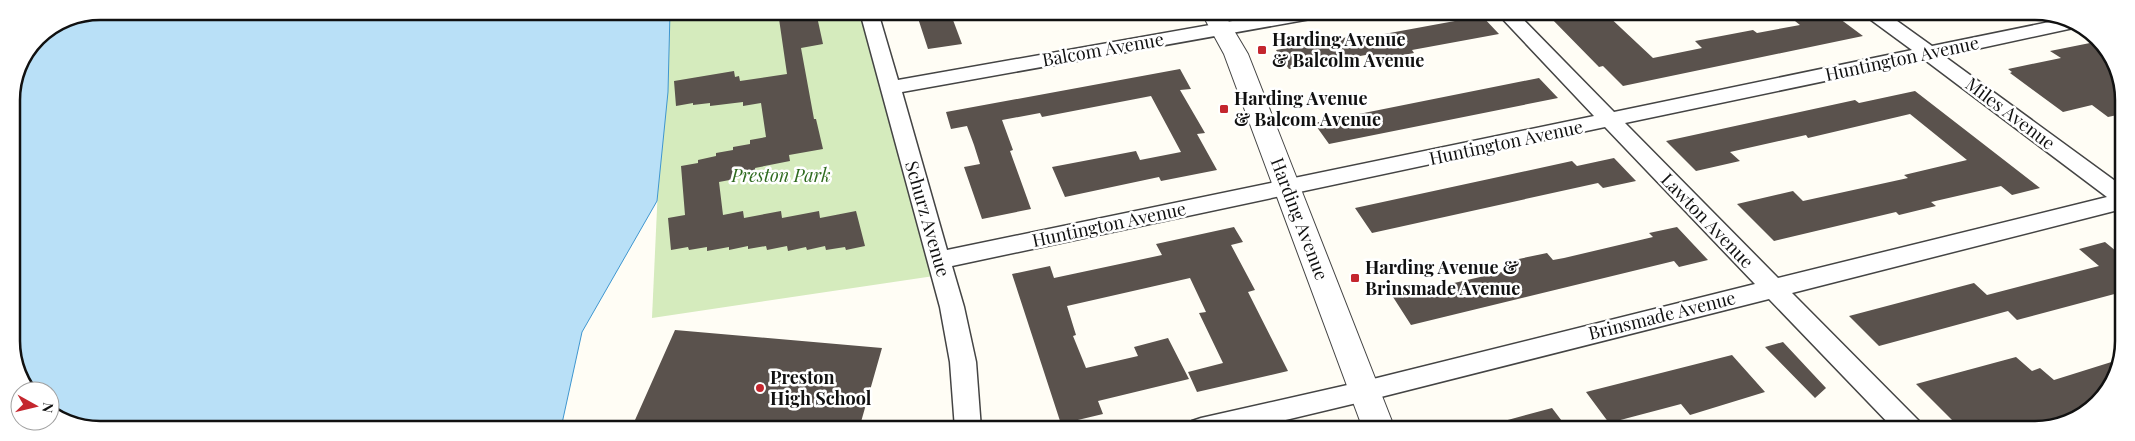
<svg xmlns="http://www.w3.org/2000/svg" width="2135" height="441" font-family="'Playfair Display',serif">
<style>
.green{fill:#d5ebbd}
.water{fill:#b9e0f7;stroke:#3f96cf}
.building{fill:#5a524d}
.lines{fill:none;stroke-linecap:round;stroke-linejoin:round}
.minor-casing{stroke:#444;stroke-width:3}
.tertiary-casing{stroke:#444;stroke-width:2}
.minor{fill:#fff;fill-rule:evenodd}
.tertiary{fill:#fff;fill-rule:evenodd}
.poi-dot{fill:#c4262e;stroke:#fff;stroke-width:2}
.labels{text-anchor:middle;stroke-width:5;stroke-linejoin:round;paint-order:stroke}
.poi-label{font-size:18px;font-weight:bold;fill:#111;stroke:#fff;text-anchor:start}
.street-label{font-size:18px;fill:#111;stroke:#fff}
.park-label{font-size:18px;font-style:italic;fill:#2f6b1f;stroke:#fff}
.rim{fill:none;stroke:#111;stroke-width:2.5}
</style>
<rect width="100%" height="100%" fill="#fffdf5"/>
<path class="green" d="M666,12h196l72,264 -282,42z"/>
<path class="water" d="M100,11l570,1 -2,80 -11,109 -75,131 -21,96h-478l-33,-17v-20h-19l-18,-33 -2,-263 27,-58 28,-19z"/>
<path class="building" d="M778,12h38l7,32 -22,4 13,71h2l7,30 -34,6 1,6 -35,7 1,7 -37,7 4,33 20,-4 1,7 37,-7 1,7 37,-7 1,7 36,-7 9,35 -19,4 -1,-3 -19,3 -1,-4 -18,4 -1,-3 -18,4 -1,-5 -20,4 -1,-4 -18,3v-3l-19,4v-3l-22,4v-4l-18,3 -1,-3 -17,3 -3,-32 17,-3 -4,-49 17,-3v-3l18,-4v-3l17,-3v-3l17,-3v-4l16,-3 -5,-34 -18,3v-4l-33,4v-3l-17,2v-2l-17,3 -2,-25 60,-10 1,6 4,-1 1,5 47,-7z
M916,12h34l12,32 -34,5z
M1545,12l60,1 48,45 49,-10 -7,-7 58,-11 4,3 43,-8 -15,-12h47l31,23 -240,50 -20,-20 -4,1z
M1482,16l17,18 -87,16 2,3 -38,7 -5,-6 -82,15 -13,-19 78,-14 3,3z
M2095,42l8,5 19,36v31l-14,3 -16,-12 -29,7 -53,-39 2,-1 -4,-3 53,-11 -11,-7z
M1180,69l11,20 -11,1 25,43 -8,1 20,36 -56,11 -2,-4 -94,20 -13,-30 84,-16 4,9 41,-8 -30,-56 -109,21 -2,-4 -38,7 11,30 -3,1 21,58 -49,10 -18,-52 16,-3 -6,-19 -7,-19 -16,3 -5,-17z
M1539,78l19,20 -229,46 -15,-21z
M1915,91l125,97 -28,7 -11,-9 -70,16 5,4 -37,9 -3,-3 -122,29 -37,-37 56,-13 10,10 105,-23 -4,-3 63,-15 -57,-46 -102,24 -2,-3 -76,17 10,9 -44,10 -30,-30 189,-41 4,3z
M1614,158l22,23 -33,7 -5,-5 -226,50 -17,-25 217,-47 5,5z
M1234,227l9,15 -12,3 24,45 -7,2 40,79 -91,21 -9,-20 35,-9 -24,-50 7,-1 -16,-34 -123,28 9,29 -3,1 13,32 52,-12 -4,-9 34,-9 21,41 -91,22 5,13 -42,10 -49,-150 38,-8 4,12 108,-23 -6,-11z
M1677,227l31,33 -29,7 -5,-6 -263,64 -18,-28 122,-28 -6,-8 38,-8 6,7 11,-2 89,-21 -4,-4z
M2105,242l17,14v36l-105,28 -9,-9 -129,35 -30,-30 125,-33 13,12 112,-29 -20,-17z
M675,330l207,18 -23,81h-228z
M1783,342l43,46 -11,10 -50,-51z
M1732,355l33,37 -75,23 -9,-11 -72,19 -23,-31z
M2016,357l16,14 8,-3 14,12 67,-21 -27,48 -54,23h-78l-46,-46z
M1552,408l16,21h-74l-1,-5z"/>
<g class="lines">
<defs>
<path id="minor" d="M860,12h18l20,68 385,-68h42l-2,4 -7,2 -414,74 45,158 647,-134 -98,-104h20l98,100 298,-62 -45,-33 -2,-4h21l46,33 132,-27 14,8 -134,29 178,130v23l-330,84 127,128 4,8h-29l-125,-130 -404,102 -117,28h-60l4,-8 9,-3 164,-37 390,-97 -150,-157 -653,139 12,41 12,55 5,67h-26l-5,-67 -10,-55zM1925,60l182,137 -329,81 -153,-155z"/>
<path id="tertiary" d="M1201,12h22l25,42 147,375h-32l-139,-375z"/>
</defs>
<use href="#minor" class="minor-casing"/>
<use href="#tertiary" class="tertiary-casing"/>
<use href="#minor" class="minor"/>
<use href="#tertiary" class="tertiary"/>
</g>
<g class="poi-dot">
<rect x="1257" y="45" width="10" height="10" rx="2.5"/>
<rect x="1219" y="104" width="10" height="10" rx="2.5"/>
<rect x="1350" y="273" width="10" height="10" rx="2.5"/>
<circle cx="760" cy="388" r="5"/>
</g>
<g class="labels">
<g class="poi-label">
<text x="1272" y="46">Harding Avenue<tspan x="1272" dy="21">&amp; Balcolm Avenue</tspan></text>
<text x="1234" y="105">Harding Avenue<tspan x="1234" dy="21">&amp; Balcom Avenue</tspan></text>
<text x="1365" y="274">Harding Avenue &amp;<tspan x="1365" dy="21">Brinsmade Avenue</tspan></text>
<text x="770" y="384">Preston<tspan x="770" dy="21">High School</tspan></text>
</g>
<g class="street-label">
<text transform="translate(1103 50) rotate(-10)" y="6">Balcom Avenue</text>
<text transform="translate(1902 59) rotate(-12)" y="6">Huntington Avenue</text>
<text transform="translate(2010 114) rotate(37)" y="6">Miles Avenue</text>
<text transform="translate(1506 143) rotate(-12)" y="6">Huntington Avenue</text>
<text transform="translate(927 219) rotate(74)" y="6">Schurz Avenue</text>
<text transform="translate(1299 219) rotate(69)" y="6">Harding Avenue</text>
<text transform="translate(1707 221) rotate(46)" y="6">Lawton Avenue</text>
<text transform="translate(1109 225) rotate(-12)" y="6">Huntington Avenue</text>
<text transform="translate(1662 316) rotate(-14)" y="6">Brinsmade Avenue</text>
</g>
<g class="park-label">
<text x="781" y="182">Preston Park</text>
</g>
</g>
<path d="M0 0H2135V441H0ZM100 20H2035A80 80 0 0 1 2115 100V341A80 80 0 0 1 2035 421H100A80 80 0 0 1 20 341V100A80 80 0 0 1 100 20Z" fill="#fff" fill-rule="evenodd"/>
<path class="rim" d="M100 20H2035A80 80 0 0 1 2115 100V341A80 80 0 0 1 2035 421H100A80 80 0 0 1 20 341V100A80 80 0 0 1 100 20Z"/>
<g transform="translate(35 406) rotate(98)"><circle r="24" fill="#ffffff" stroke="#a0a0a0"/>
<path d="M0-4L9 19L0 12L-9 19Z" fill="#c4262e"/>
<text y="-8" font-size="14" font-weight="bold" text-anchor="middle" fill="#111111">N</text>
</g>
</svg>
